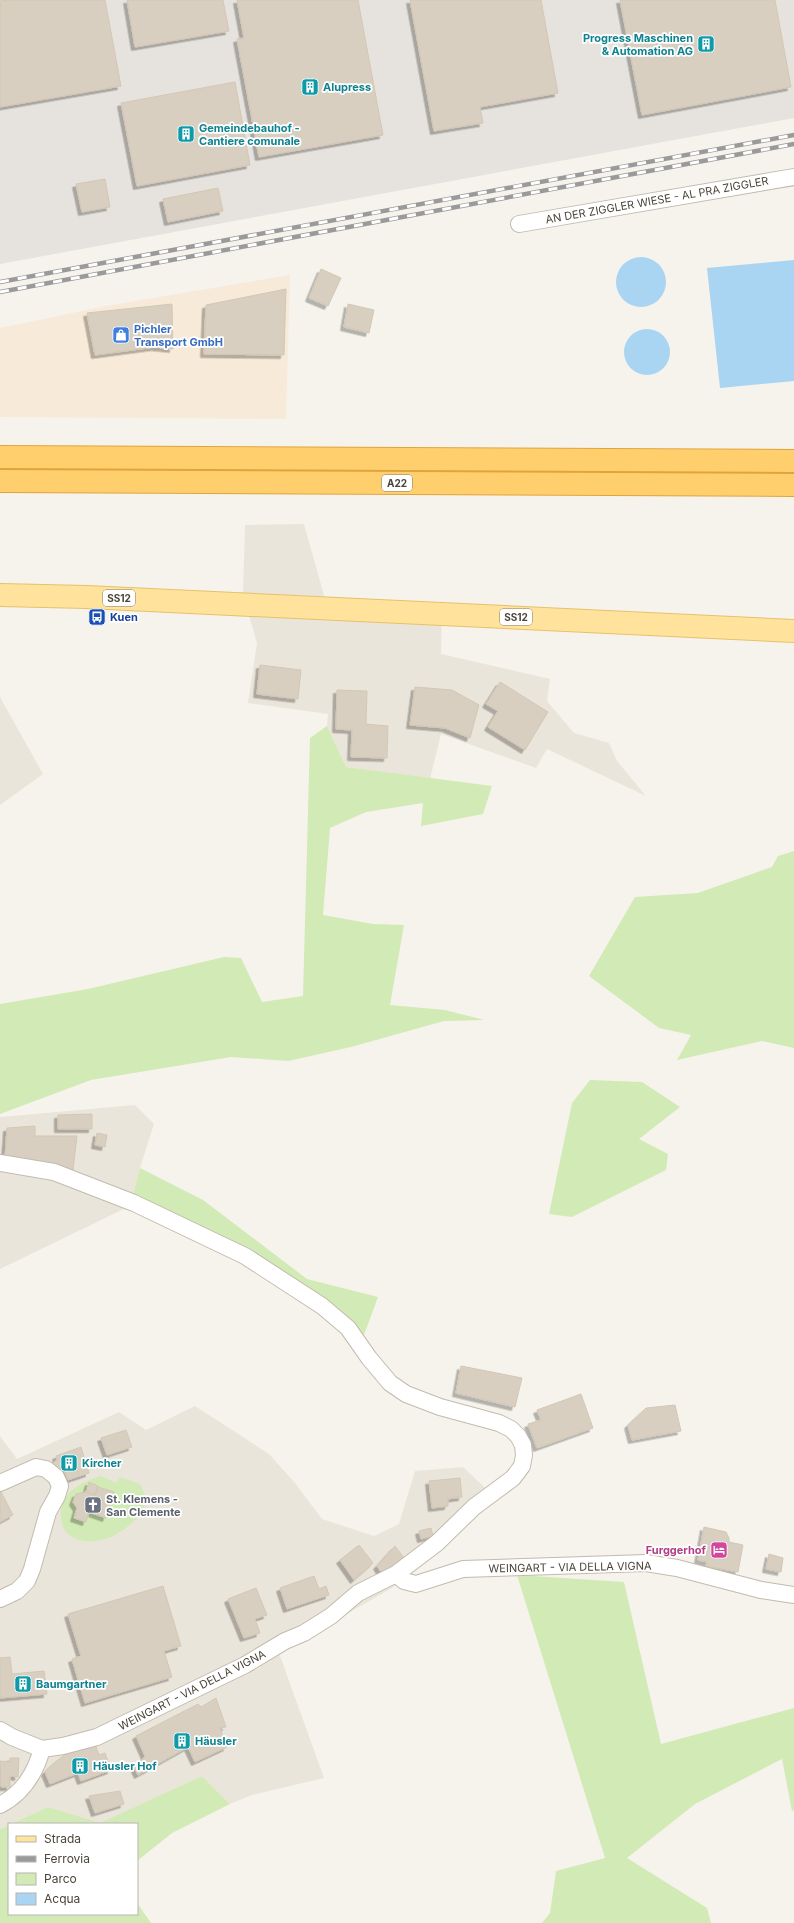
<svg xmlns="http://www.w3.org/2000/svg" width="794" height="1923" font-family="Inter,sans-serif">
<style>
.residential{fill:#eae5da}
.commercial{fill:#f7ead8}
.industrial{fill:#e6e2dd}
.green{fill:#d2eab5}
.water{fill:#a9d4f2}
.building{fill:#d8cfc1;stroke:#d3c7b4;filter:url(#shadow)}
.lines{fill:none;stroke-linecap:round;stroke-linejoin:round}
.street-casing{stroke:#c2bbae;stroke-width:18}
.primary-casing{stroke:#e6c16a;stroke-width:24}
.highway-casing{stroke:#e0a43c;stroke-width:24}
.street{stroke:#fff;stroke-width:16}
.primary{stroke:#ffe39c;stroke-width:22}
.highway{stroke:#ffcf6e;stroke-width:22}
.rail-casing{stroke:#9a9a9a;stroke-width:4.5}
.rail{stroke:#fff;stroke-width:3;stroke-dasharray:9;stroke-linecap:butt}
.labels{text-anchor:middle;stroke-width:3.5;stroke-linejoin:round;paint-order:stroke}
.shield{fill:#fff;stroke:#817c74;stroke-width:1}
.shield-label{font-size:10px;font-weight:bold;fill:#4b4439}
.culture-label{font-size:11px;font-weight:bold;fill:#0d838f;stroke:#fff;text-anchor:start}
.street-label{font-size:11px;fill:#4b4439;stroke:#fff}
.shop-label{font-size:11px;font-weight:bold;fill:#366cbe;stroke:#fff;text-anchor:start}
.transit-label{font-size:11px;font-weight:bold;fill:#164399;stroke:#fff;text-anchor:start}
.worship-label{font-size:11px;font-weight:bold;fill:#5b616d;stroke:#fff;text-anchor:start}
.hotel-label{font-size:11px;font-weight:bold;fill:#b23c85;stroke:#fff;text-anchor:end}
</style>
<defs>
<filter id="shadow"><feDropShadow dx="-3.5" dy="3.5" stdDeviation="0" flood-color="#0004"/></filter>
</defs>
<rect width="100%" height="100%" fill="#f6f3ec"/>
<path class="residential" d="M304,524l21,75 117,6 -1,49 109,25 -3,22 27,32 35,10 8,18 29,35 -99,-47 -11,19 -95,-34 -11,45 -84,-12 -19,-41 1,-12 -80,-11 9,-60 -14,-48 2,-70z
M0,697l43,77 -43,31z
M135,1105l19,19 -14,44 -10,38 -130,63v-152z
M195,1406l74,48 26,29 27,36 52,17 25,-12 16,-53 48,-4 33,31 -92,83 -125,72 45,125 -72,17 -22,9 -28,-28 -103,48 -51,-17 -48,22v-393l17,23 102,-47 27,18z"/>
<path class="commercial" d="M290,275l-4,144 -286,-2v-89l106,-22z"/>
<path class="industrial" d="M0,0h794v118l-794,146z"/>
<path class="green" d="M327,726l19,41 146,19 -9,28 -62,12 2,-23 -57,9 -36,16 -7,87 50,9 31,1 -14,80 55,5 39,10 -40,1 -93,26 -63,14 -57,-4 -140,23 -91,34v-110l88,-15 136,-32 17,1 21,44 41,-6 7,-258z
M794,851v197l-32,-7 -85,19 14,-25 -32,-7 -70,-52 46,-79 63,-4 74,-26 6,-11z
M590,1080l52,2 38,25 -41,32 29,15 -2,16 -94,47 -23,-3 23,-111z
M140,1168l63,32 104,79 71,18 -17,46 -109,-78 -122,-59z
M101,1476l15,7 4,-6 20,7 7,16c-2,4 -4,10 -7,14 -15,20 -48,38 -72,20 -5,-4 -6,-10 -7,-16 -2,-26 19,-35 40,-42z
M517,1575l107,7 37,162 133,-36v102l-2,1 -10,-52 -87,45 -68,54 80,50 4,15h-169l8,-10 6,-42 49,-13z
M202,1776l28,28 -58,29 -35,28v-37h-126l37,-17 52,16z
M9,1825v89h128v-11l14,20h-151v-94z"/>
<path class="water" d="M616 282a25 25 0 1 1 50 0a25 25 0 1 1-50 0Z
M794,260v121l-74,7 -13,-120z
M624 352a23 23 0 1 1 46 0a23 23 0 1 1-46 0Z"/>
<path class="building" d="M8,0h97l16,86 -121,21v-106z
M127,0h96l6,31 -94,16z
M237,0h121l25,135 -124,22 -22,-118 7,-1z
M410,0h131l17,93 -78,14 3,16 -49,8z
M620,0h155l16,87 -149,28z
M235,82l15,83 -113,21 -16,-83z
M105,179l5,28 -28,5 -6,-28z
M218,188l5,23 -55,11 -5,-23z
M321,269l20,9 -13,28 -19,-8z
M286,289l-2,66 -80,-1 2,-49z
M172,304l1,45 -18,-2 -60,8 -8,-42z
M348,304l26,6 -5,23 -25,-6z
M260,665l41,5 -3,29 -41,-5z
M500,682l48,30 -23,38 -37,-23 10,-16 -12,-7z
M415,687l37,3 27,15 -9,33 -25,-10 -35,-3z
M337,690l30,1 -1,33 22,2 -1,32 -36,-1 1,-27 -16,-1z
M92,1114v15h-34v-14z
M35,1126v10h42l-4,34 -39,-4 -29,-8 2,-30z
M97,1133l10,2 -2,12 -10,-2z
M461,1366l61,12 -7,29 -59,-14z
M581,1394l12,34 -56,20 -9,-24 13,-4 -4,-10z
M675,1405l6,26 -49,9 -4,-15 18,-17z
M126,1430l6,17 -25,8 -6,-17z
M81,1447l8,26 -21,7 -4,-10 -8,4 -4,-10 5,-4 -1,-4z
M460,1478l2,19 -14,2v7l-16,2 -3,-27z
M89,1482l9,4 -3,9 -9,-3z
M98,1487l16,5 -8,26 -17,-6 -3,10 -12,-4 3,-10 -4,-6 3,-8 10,-2 9,3z
M0,1490l13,25 -13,7z
M704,1527l22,5 3,6v4l14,3 -5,27 -32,-6 1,-4 -9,-2z
M431,1528l2,8 -12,3 -2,-8z
M359,1545l14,18 -19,17 -14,-20z
M395,1546l9,12 -21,17 -6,-9z
M769,1554l14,4 -2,14 -15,-3z
M314,1576l5,13 7,-3 3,9 -42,14 -7,-21z
M163,1586l18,60 -17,5 8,26 -87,26 -13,-44 9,-3 -13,-42z
M256,1588l11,27 -12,4 5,14 -16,5 -16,-39z
M10,1657l2,17 32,-3 3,23 -47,4v-40z
M216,1698l10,29 -6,1 7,19 -32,15 -7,-15 -50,28 -3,-6 10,-13 -9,-20 62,-32 3,3z
M95,1744l4,11 6,-2 6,17 -30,11 -3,-8 -28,11 -5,-12 9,-9 12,-9z
M10,1758h9l-1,19 -8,-1v11h-9l-1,-26 10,1z
M120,1791l4,13 -29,9 -6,-17z"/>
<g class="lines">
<defs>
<path id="street" d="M519,224l275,-47
M0,1163l54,9 80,31 111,53 77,50 26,22 21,30 21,25 16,11 34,13 59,16 12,6 7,7 5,9 1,10 -2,11 -9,12 -39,29 -37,36 -41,31 -38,19 -27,23 -27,17 -19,8 -40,24 -148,72 -34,9 -21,3 -30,-12 -12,-7
M0,1483l36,-16 10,2 10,8 4,9 -3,10 -9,16 -16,57 -5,12 -10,10 -17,8
M396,1574l8,7 12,3 47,-15 183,-6 31,5 84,22 33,5
M0,1805c23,-12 35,-31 42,-56"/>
<path id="primary" d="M0,595l87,2 707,34"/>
<path id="highway" d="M0,457l794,4
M0,481l794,4"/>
</defs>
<use href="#street" class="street-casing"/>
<use href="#primary" class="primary-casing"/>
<use href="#highway" class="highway-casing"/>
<use href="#street" class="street"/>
<use href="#primary" class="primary"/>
<use href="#highway" class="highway"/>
<defs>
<path id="rail" d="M0,282l794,-147
M0,292l794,-148"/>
</defs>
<use href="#rail" class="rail-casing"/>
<use href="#rail" class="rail"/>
</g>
<defs>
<symbol id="building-square" viewBox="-11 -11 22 22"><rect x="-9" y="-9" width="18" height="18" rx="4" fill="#0f9aa8" stroke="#fff"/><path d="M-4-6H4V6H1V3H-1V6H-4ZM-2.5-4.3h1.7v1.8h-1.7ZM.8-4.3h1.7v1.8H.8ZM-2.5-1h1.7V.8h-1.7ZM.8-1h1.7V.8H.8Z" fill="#fff"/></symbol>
<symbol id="shop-square" viewBox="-11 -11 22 22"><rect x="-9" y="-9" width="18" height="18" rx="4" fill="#3f7fe0" stroke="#fff"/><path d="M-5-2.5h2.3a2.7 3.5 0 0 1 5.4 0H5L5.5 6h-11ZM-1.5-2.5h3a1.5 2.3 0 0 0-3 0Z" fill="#fff"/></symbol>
<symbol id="bus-square" viewBox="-11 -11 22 22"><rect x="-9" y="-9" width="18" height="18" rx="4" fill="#1a4fb4" stroke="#fff"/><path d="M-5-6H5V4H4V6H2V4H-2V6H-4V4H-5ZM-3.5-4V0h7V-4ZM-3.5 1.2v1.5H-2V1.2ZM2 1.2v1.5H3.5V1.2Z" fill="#fff"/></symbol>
<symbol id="church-square" viewBox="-11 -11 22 22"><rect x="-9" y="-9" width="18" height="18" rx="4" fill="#6b7280" stroke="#fff"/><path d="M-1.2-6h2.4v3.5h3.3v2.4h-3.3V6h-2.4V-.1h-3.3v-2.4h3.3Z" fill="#fff"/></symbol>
<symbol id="hotel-square" viewBox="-11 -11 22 22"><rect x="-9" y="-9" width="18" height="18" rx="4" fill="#d1479c" stroke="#fff"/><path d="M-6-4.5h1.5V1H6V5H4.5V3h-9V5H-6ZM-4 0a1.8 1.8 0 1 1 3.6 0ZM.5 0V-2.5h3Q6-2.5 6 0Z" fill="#fff"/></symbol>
</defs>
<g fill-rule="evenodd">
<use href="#building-square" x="696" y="34" width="20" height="20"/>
<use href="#building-square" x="300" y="77" width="20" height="20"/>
<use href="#building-square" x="176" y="124" width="20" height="20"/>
<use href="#shop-square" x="111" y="325" width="20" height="20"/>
<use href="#bus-square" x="87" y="607" width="20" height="20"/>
<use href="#building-square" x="59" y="1453" width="20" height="20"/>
<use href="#church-square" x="83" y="1495" width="20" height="20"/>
<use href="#hotel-square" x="709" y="1540" width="20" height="20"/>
<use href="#building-square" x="13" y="1674" width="20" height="20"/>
<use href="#building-square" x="172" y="1731" width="20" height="20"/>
<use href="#building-square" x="70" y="1756" width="20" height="20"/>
</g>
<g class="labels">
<g class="shield">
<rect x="382" y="475" width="30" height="16" rx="3"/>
<rect x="103" y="590" width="32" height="16" rx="3"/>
<rect x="500" y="609" width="32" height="16" rx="3"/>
</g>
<g class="shield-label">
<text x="397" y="487">A22</text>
<text x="119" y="602">SS12</text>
<text x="516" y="621">SS12</text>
</g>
<g class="culture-label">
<text x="693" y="42" text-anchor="end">Progress Maschinen<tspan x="693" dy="13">&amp; Automation AG</tspan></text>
<text x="323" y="91">Alupress</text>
<text x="199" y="132">Gemeindebauhof -<tspan x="199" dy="13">Cantiere comunale</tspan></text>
<text x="82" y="1467">Kircher</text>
<text x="36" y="1688">Baumgartner</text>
<text x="195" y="1745">Häusler</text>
<text x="93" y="1770">Häusler Hof</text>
</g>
<g class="street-label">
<text transform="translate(657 200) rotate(-10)" y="4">AN DER ZIGGLER WIESE - AL PRA ZIGGLER</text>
<text transform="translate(570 1567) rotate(-1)" y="4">WEINGART - VIA DELLA VIGNA</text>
<text transform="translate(192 1690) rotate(-27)" y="4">WEINGART - VIA DELLA VIGNA</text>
</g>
<g class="shop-label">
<text x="134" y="333">Pichler<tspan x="134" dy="13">Transport GmbH</tspan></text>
</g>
<g class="transit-label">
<text x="110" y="621">Kuen</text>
</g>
<g class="worship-label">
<text x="106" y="1503">St. Klemens -<tspan x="106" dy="13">San Clemente</tspan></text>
</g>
<g class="hotel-label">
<text x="706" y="1554">Furggerhof</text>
</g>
</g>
<rect x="8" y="1823" width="130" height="92" fill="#ffffff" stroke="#b7b4b0"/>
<rect x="16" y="1836" width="20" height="6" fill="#ffe39c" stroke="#b7b4b0"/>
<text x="44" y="1843" font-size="12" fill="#4b4439">Strada</text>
<rect x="16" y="1856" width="20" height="6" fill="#9a9a9a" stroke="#b7b4b0"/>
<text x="44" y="1863" font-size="12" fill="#4b4439">Ferrovia</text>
<rect x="16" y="1873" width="20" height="12" fill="#d2eab5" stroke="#b7b4b0"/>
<text x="44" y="1883" font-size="12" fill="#4b4439">Parco</text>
<rect x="16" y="1893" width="20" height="12" fill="#a9d4f2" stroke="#b7b4b0"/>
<text x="44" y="1903" font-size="12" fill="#4b4439">Acqua</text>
</svg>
